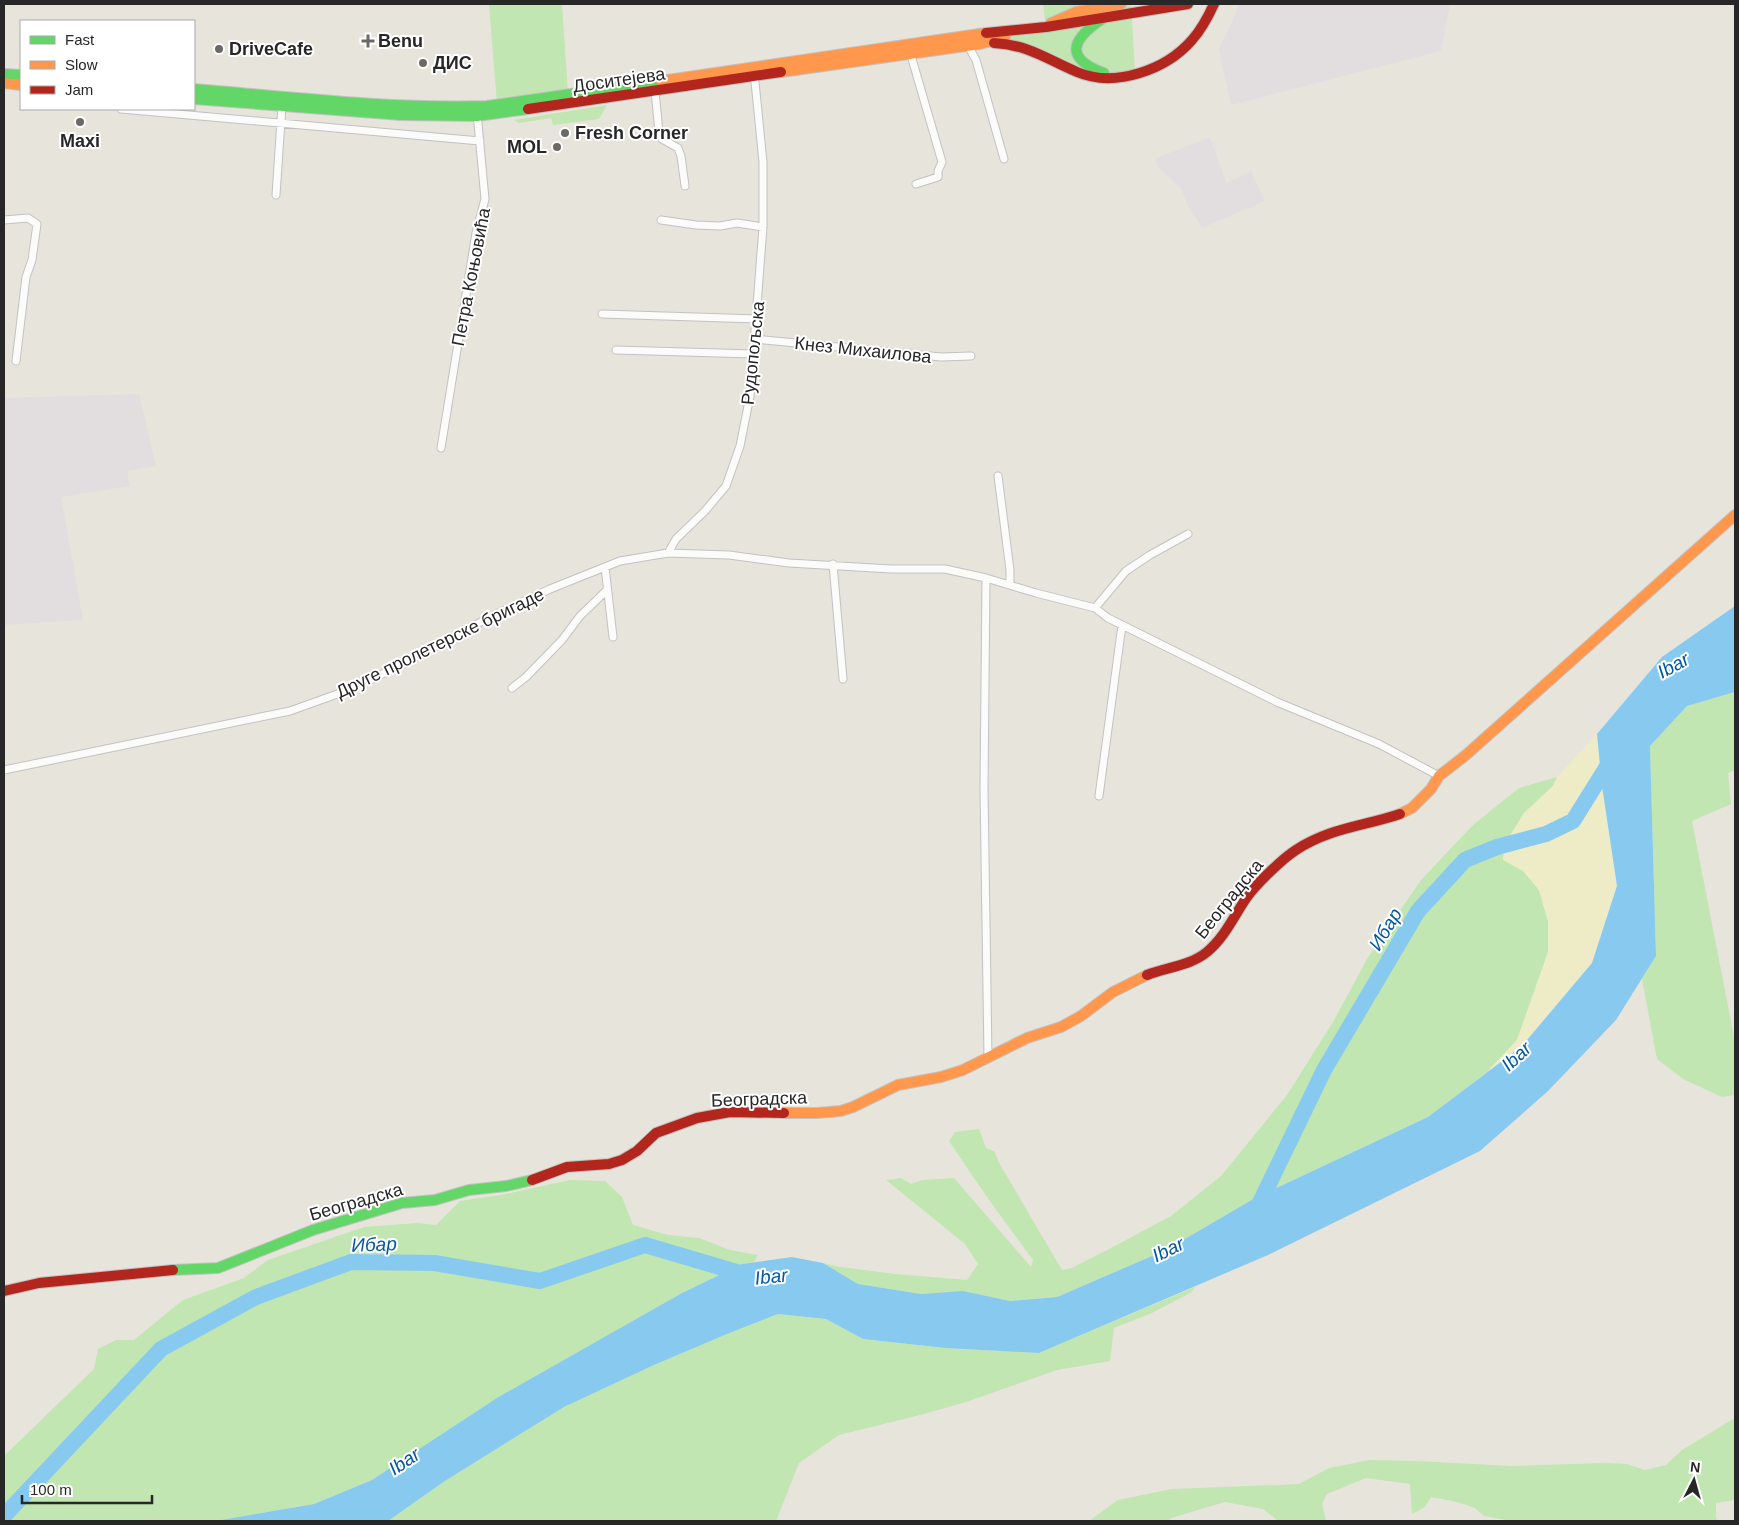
<svg xmlns="http://www.w3.org/2000/svg" width="1739" height="1525" font-family="Arial,sans-serif">
<style>
.industrial{fill:#e2dee0}
.green{fill:#c1e6b1}
.sand{fill:#eeecc7}
.water{fill:#88c9f0}
.lines{fill:none;stroke-linecap:round;stroke-linejoin:round}
.river{stroke:#88c9f0;stroke-width:16}
.street-casing{stroke:#c3c2c2;stroke-width:9}
.fast-casing{stroke:#c3c2c2;stroke-width:12}
.slow-casing{stroke:#c3c2c2;stroke-width:12}
.jam-casing{stroke:#c3c2c2;stroke-width:12}
.street{stroke:#fbfbfa;stroke-width:7}
.fast{stroke:#63d668;stroke-width:10}
.slow{stroke:#ff974d;stroke-width:10}
.jam{stroke:#b3261e;stroke-width:10}
.poi-dot{fill:#6a6966;stroke:#fff;stroke-width:2}
.labels{text-anchor:middle;stroke-width:4;stroke-linejoin:round;paint-order:stroke}
.poi-label{font-size:18px;font-weight:bold;fill:#272727;stroke:#fff;text-anchor:start}
.street-label{font-size:18px;fill:#272727;stroke:#fff}
.water-label{font-size:19px;font-style:italic;fill:#0258a0;stroke:#fff}
</style>
<rect width="100%" height="100%" fill="#e7e4dc"/>
<path class="industrial" d="M1238,4h212l-9,47 -210,54 -12,-56 16,-34z
M1210,137l16,46 25,-12 14,30 -63,27 -13,-20 -9,-21 -22,-20 -4,-8z
M139,394l17,72 -29,5 3,15 -69,11 22,123 -79,5v-227z"/>
<path class="green" d="M562,4l6,90 -71,10 -8,-99z
M1043,4h88l4,69 -34,5 -63,-26 -58,-8 66,-17z
M607,105l-8,14 -46,6 -2,-7 -32,5 -5,-3z
M1735,692v78l-7,3 3,31 -39,17 43,221v53l-13,2 -39,-18 -26,-20 -15,-80 14,-23 -6,-210 37,-40z
M1557,777l-4,9 -29,27 -8,15 9,44 14,18 9,31v31l-31,88 -30,32 -59,45 -173,81 -89,52 -109,47 -47,4 -47,-10 -42,3 -63,-10 -35,-21 17,4 56,7 71,6 11,-16 -13,-20 -79,-64 15,-2 10,6 11,-4 32,-2 77,89 2,-7 -44,-60 -40,-59 6,-9 24,-3 7,19 9,4 3,9 64,109 10,-2 39,-20 60,-32 50,-40 66,-81 46,-73 34,-63 54,-79 52,-55 46,-37z
M570,1180l35,1 17,16 11,28 35,10 31,3 31,12 28,5 -4,7 -12,2 -60,29 -68,39 -242,148 -58,24 -99,17h-211v-65l90,-87 4,-20 18,-9h18l49,-40 61,-22 24,-18 96,-33 53,-4 19,2 24,-24 41,-6z
M1195,1287l-3,5 -40,21 -38,15 -4,33 -53,9 -91,32 -46,13 -81,20 -40,28 -23,58h-388l57,-40 119,-74 90,-42 73,-31 51,-20 48,5 37,20 82,9 94,5z
M1735,1418v82l-19,3v15l2,3h-206l-28,-5 -9,-8 -22,-7 -22,-4 -6,10 -13,7 -2,-30 -44,-6 -39,16 -5,10 4,17 -49,-1 -14,-11 -38,-7 -54,16 -3,3h-79l29,-21 54,-11 127,-5 30,-16 41,-8 47,1 94,5 97,-3 19,1 18,6 21,-5 16,-15z"/>
<path class="sand" d="M1597,734l20,152 -25,77 -73,85 -32,24 30,-32 31,-88v-31l-9,-31 -16,-19 -20,-11 1,-15 20,-32 29,-27 4,-9z"/>
<path class="water" d="M1735,606v86l-48,14 -37,40 6,210 -40,64 -68,71 -68,60 -212,104 -229,98 -94,-5 -82,-9 -37,-20 -48,-5 -51,20 -73,31 -90,42 -119,74 -57,40h-173l99,-17 58,-24 125,-82 185,-105 60,-29 50,-7 31,6 35,21 63,10 42,-3 47,10 47,-4 109,-47 89,-52 173,-81 94,-71 70,-83 25,-77 -15,-100 -5,-52 65,-77z"/>
<g class="lines">
<path class="river" d="M1255,1213l69,-143 94,-159 47,-51 32,-13 49,-13 27,-13 40,-64
M4,1516l157,-167 95,-52 95,-35 83,1 106,18 105,-36 105,31"/>
<defs>
<path id="street" d="M967,44l9,16 28,99
M910,52l32,110 -4,9v6l-22,7
M754,72l9,90v65l-13,169 -10,50 -14,40 -21,25 -29,28 -8,14 61,2 60,8 102,6h54l41,9 50,15 59,15 13,10 169,84 102,42 60,32
M655,91l4,41 3,7 16,9 3,8 4,30
M121,109l359,32
M276,195l6,-89
M4,220l24,-2 9,6 -5,36 -6,17 -10,84
M661,220l35,5 24,1 17,-3 26,4
M602,314l155,5
M755,339l186,18 30,-1
M616,350l138,4
M441,448l35,-215 9,-34 -8,-86
M998,476l12,94v15
M833,564l10,115
M605,567l8,70
M986,578l-2,211 4,269
M1095,608l31,-37 24,-16 38,-21
M512,688l14,-11 36,-37 18,-24 27,-26
M4,770l286,-59 64,-23 51,-25 85,-46 60,-28 70,-28 48,-8
M1099,796l23,-171"/>
<path id="fast" d="M1102,19c-31,21 -38,39 2,54
M4,74l17,1
M194,89c97,8 195,20 293,17l174,-25
M194,99l207,16 76,1 51,-7
M173,1270l45,-2 95,-38 89,-27 33,-3 34,-10 37,-4 26,-6"/>
<path id="slow" d="M1051,23l25,-11 45,-8
M781,72l199,-28 25,-7
M661,81l325,-48
M4,83l17,2
M1400,814l12,-6 19,-19 8,-13 27,-21 269,-240
M784,1113h33l24,-2 12,-4 45,-22 43,-8 22,-7 64,-32 34,-11 20,-11 32,-24 34,-17"/>
<path id="jam" d="M986,33l60,-6 142,-23
M994,43c35,2 52,16 83,29 38,16 89,-2 115,-32 10,-11 16,-23 22,-36
M528,109l253,-37
M1147,975c20,-8 43,-9 60,-23 17,-14 26,-34 38,-52 9,-14 37,-41 51,-50 33,-22 69,-24 104,-36
M532,1180l35,-13 42,-3 13,-4 15,-9 19,-18 41,-15 33,-6 54,1
M4,1291l35,-8 134,-13"/>
</defs>
<use href="#street" class="street-casing"/>
<use href="#fast" class="fast-casing"/>
<use href="#slow" class="slow-casing"/>
<use href="#jam" class="jam-casing"/>
<use href="#street" class="street"/>
<use href="#fast" class="fast"/>
<use href="#slow" class="slow"/>
<use href="#jam" class="jam"/>
</g>
<g class="poi-dot">
<path d="M365.5 33.5h5v5h5v5h-5v5h-5v-5h-5v-5h5z"/>
<circle cx="219" cy="49" r="5"/>
<circle cx="423" cy="63" r="5"/>
<circle cx="80" cy="122" r="5"/>
<circle cx="565" cy="133" r="5"/>
<circle cx="557" cy="147" r="5"/>
</g>
<g class="labels">
<g class="poi-label">
<text x="378" y="47">Benu</text>
<text x="229" y="55">DriveCafe</text>
<text x="433" y="69">ДИС</text>
<text x="575" y="139">Fresh Corner</text>
<text x="80" y="147" text-anchor="middle">Maxi</text>
<text x="547" y="153" text-anchor="end">MOL</text>
</g>
<g class="street-label">
<text transform="translate(619 80) rotate(-8)" y="6">Доситејева</text>
<text transform="translate(471 277) rotate(-79)" y="6">Петра Коњовића</text>
<text transform="translate(863 350) rotate(6)" y="6">Кнез Михаилова</text>
<text transform="translate(753 353) rotate(-84)" y="6">Рудопољска</text>
<text transform="translate(440 643) rotate(-26)" y="6">Друге пролетерске бригаде</text>
<text transform="translate(1229 899) rotate(-51)" y="6">Београдска</text>
<text transform="translate(759 1099) rotate(-2)" y="6">Београдска</text>
<text transform="translate(356 1202) rotate(-16)" y="6">Београдска</text>
</g>
<g class="water-label">
<text transform="translate(1673 665) rotate(-29)" y="7">Ibar</text>
<text transform="translate(1385 929) rotate(-59)" y="7">Ибар</text>
<text transform="translate(1516 1056) rotate(-43)" y="7">Ibar</text>
<text transform="translate(374 1244) rotate(-2)" y="7">Ибар</text>
<text transform="translate(1168 1249) rotate(-26)" y="7">Ibar</text>
<text transform="translate(771 1276) rotate(-6)" y="7">Ibar</text>
<text transform="translate(404 1461) rotate(-34)" y="7">Ibar</text>
</g>
</g>
<rect width="1739" height="1525" fill="none" stroke="#272727" stroke-width="10"/>
<rect x="20" y="20" width="175" height="90" fill="#ffffff" stroke="#a9a9a9"/>
<rect x="30" y="36" width="25" height="8" fill="#63d668" stroke="#a9a9a9"/>
<text x="65" y="45" font-size="15" fill="#272727">Fast</text>
<rect x="30" y="61" width="25" height="8" fill="#ff974d" stroke="#a9a9a9"/>
<text x="65" y="70" font-size="15" fill="#272727">Slow</text>
<rect x="30" y="86" width="25" height="8" fill="#b3261e" stroke="#a9a9a9"/>
<text x="65" y="95" font-size="15" fill="#272727">Jam</text>
<g transform="translate(1694 1480) rotate(6)" stroke="#ffffff" stroke-width="4" paint-order="stroke">
<path d="M0-4L9 19L0 12L-9 19Z" fill="#272727"/>
<text y="-8" font-size="14" font-weight="bold" text-anchor="middle" fill="#272727">N</text>
</g>
<path d="M22 1495v8h130v-8" fill="none" stroke="#272727" stroke-width="2.5"/>
<text x="30" y="1495" font-size="15" fill="#272727" stroke="#ffffff" stroke-width="4" paint-order="stroke">100 m</text>
</svg>
